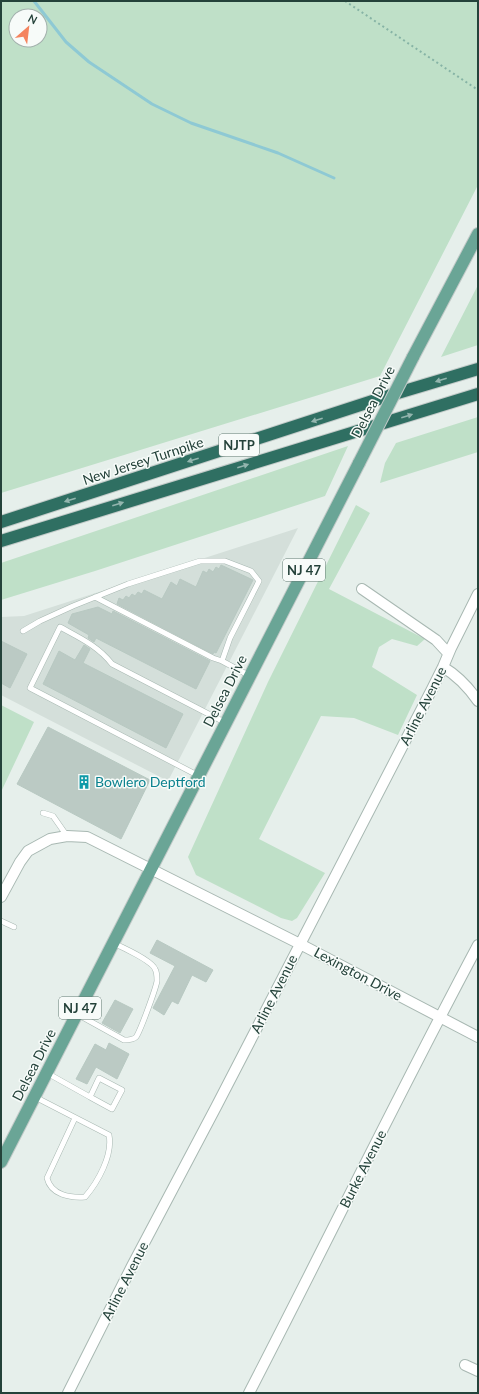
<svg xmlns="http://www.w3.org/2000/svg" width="479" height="1394" font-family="Lato,sans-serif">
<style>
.built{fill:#d4dfda}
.green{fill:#bfe0c8;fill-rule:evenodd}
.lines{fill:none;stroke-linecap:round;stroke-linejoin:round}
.stream{stroke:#8ec9d4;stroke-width:3}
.building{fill:#bbcac4;stroke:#b8c9c2}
.lane-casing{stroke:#a8b8b2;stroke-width:6}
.street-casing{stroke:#a8b8b2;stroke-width:12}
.primary-casing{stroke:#c2cac8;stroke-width:14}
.highway-casing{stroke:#c2cac8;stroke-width:14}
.path{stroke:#86b3a5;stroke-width:2;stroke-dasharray:2 3;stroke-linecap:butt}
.lane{stroke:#fff;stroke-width:5}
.street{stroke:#fff;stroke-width:10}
.primary{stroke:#6aa596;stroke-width:12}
.highway{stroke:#2f6f62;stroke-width:12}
.primary-bridge-casing{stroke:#c2cac8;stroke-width:14;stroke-linecap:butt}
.primary-bridge{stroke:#6aa596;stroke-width:12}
.oneway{fill:#93b5ae}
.labels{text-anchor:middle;stroke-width:3;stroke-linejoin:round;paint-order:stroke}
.shield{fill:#f7fbf9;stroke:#637a73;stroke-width:1}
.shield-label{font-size:13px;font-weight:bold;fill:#24423a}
.street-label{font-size:14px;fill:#24423a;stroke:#f7fbf9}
.culture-label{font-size:14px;fill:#0d838f;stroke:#f7fbf9;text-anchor:start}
</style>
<rect width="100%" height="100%" fill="#e6efeb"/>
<path class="built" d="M298,528l-130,253 -167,-86v-78l23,-1z"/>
<path class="green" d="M1,1h477v184l-98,191 -379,117zM16,16h24v24h-24z
M478,285v60l-37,12z
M478,417v35l-98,31 5,-20 11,-20z
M348,446l-23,50 -230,75 -94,29v-37z
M356,505l14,8 -41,76 96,50 -8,7 -25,-7 -13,8 -7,20 45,28 -19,40 -44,-17 -33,-2 -62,123 66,34 -28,45 -5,3 -11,-3 -85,-43 -8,-18 80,-175z
M1,705l33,17 -33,70z"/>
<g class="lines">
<path class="stream" d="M34,1l32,41 23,20 63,42 39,19 87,30 56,25"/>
</g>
<path class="building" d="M221,565l32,15 -37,73 -2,-1 -1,2 -96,-50 2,-6 4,2 3,-4 3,2 3,-4 3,2 3,-4 4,2 2,-4 18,9 9,-17 6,4 3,-7 16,8 7,-16 4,2 2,-4 4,3 3,-5 3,2z
M98,607l14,7 1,-3 97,50 -14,28 -100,-51 -2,4 -6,-4 1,-3 -21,-12 4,-9z
M1,641l26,13 -17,34 -9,-5z
M84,645l6,4 -7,14 100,51 -17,34 -123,-64 16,-33 16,9z
M48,727l102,53 -29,59 -104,-55z
M157,940l56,30 -7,12 -14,-7 -14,29 -6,-3 -8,14 -11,-7 22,-42 -25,-13z
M115,1000l18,9 -13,24 -18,-10z
M109,1043l20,11 -12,25 -21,-12 -9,17 -11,-5 19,-35 11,6z"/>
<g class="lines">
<defs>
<path id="lane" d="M95,597l118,61 9,3
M23,631l17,-10 33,-15 55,-22 72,-23h25l26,10 8,10 -29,57 -8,23 28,15
M199,776l-169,-88 30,-61c20,11 38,19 52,37l114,59
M43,813l10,3 14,20
M1,921l13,6
M77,1014l47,26c4,0 9,0 12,-3 4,-5 20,-49 21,-56 0,-3 0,-9 -2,-12 -3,-8 -33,-22 -42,-26
M47,1073l43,24 9,-19 23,12 -10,19 -22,-12
M35,1097l74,38c4,20 -11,47 -24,62 -15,1 -34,-2 -38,-19l28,-60"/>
<path id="street" d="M362,589l74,51 12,13
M443,667c15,9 26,21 35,34
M1,897l19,-35 8,-11 22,-12 17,-3 20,1 213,107 178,93
M465,1365l13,6
M68,1393l64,-127 84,-159 216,-418 11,-22 8,-19 27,-54
M249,1393c77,-149 150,-300 229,-448"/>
<path id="primary" d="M413,357l65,-123
M1,1162l358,-699"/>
<path id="highway" d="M1,522l390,-127 87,-26
M1,541l477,-147"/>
</defs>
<use href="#lane" class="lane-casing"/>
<use href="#street" class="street-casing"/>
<use href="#primary" class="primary-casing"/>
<use href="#highway" class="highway-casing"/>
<path class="path" d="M345,1l133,89"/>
<use href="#lane" class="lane"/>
<use href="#street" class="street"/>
<use href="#primary" class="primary"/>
<use href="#highway" class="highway"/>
<defs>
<path id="primary-bridge" d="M359,463l54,-106"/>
</defs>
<use href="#primary-bridge" class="primary-bridge-casing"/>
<use href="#primary-bridge" class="primary-bridge"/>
</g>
<defs><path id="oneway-solid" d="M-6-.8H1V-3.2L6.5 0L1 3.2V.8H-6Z"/></defs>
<g class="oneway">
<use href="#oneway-solid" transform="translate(441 380) rotate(163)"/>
<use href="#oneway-solid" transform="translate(407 416) rotate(-17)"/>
<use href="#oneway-solid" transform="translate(317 420) rotate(162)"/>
<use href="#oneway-solid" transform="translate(193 460) rotate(162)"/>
<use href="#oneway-solid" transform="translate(243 466) rotate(-17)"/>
<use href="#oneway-solid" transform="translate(70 500) rotate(162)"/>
<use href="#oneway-solid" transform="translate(118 504) rotate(-17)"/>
</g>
<defs>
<symbol id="building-bare" viewBox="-9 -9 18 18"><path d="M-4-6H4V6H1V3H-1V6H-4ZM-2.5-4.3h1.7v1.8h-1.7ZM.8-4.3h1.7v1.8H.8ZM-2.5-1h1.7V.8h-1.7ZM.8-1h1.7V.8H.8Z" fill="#0f9aa8" stroke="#f7fbf9" stroke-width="2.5" paint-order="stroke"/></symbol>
</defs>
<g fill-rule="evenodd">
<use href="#building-bare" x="74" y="772" width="20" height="20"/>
</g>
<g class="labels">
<g class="shield">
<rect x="219" y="434" width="40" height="22" rx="3"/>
<rect x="283" y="559" width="42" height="22" rx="3"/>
<rect x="59" y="997" width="42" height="22" rx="3"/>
</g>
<g class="shield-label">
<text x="239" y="450">NJTP</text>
<text x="304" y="575">NJ 47</text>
<text x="80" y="1013">NJ 47</text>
</g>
<g class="street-label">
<text transform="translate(373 402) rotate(-63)" y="5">Delsea Drive</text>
<text transform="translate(143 461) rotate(-18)" y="5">New Jersey Turnpike</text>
<text transform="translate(225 691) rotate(-63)" y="5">Delsea Drive</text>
<text transform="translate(423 706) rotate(-63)" y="5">Arline Avenue</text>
<text transform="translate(358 974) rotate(28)" y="5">Lexington Drive</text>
<text transform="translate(274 994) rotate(-63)" y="5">Arline Avenue</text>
<text transform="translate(34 1065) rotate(-63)" y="5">Delsea Drive</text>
<text transform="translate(363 1169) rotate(-63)" y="5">Burke Avenue</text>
<text transform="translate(125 1281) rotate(-63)" y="5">Arline Avenue</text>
</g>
<g class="culture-label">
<text x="95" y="787">Bowlero Deptford</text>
</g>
</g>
<rect width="479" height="1394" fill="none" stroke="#24423a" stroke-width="4"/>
<g transform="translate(28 28) rotate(28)"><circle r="19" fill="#f7fbf9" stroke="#a3b1ad"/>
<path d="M0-3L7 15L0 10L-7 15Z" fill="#f4845f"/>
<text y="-6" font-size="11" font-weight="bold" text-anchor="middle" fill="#24423a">N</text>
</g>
</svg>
